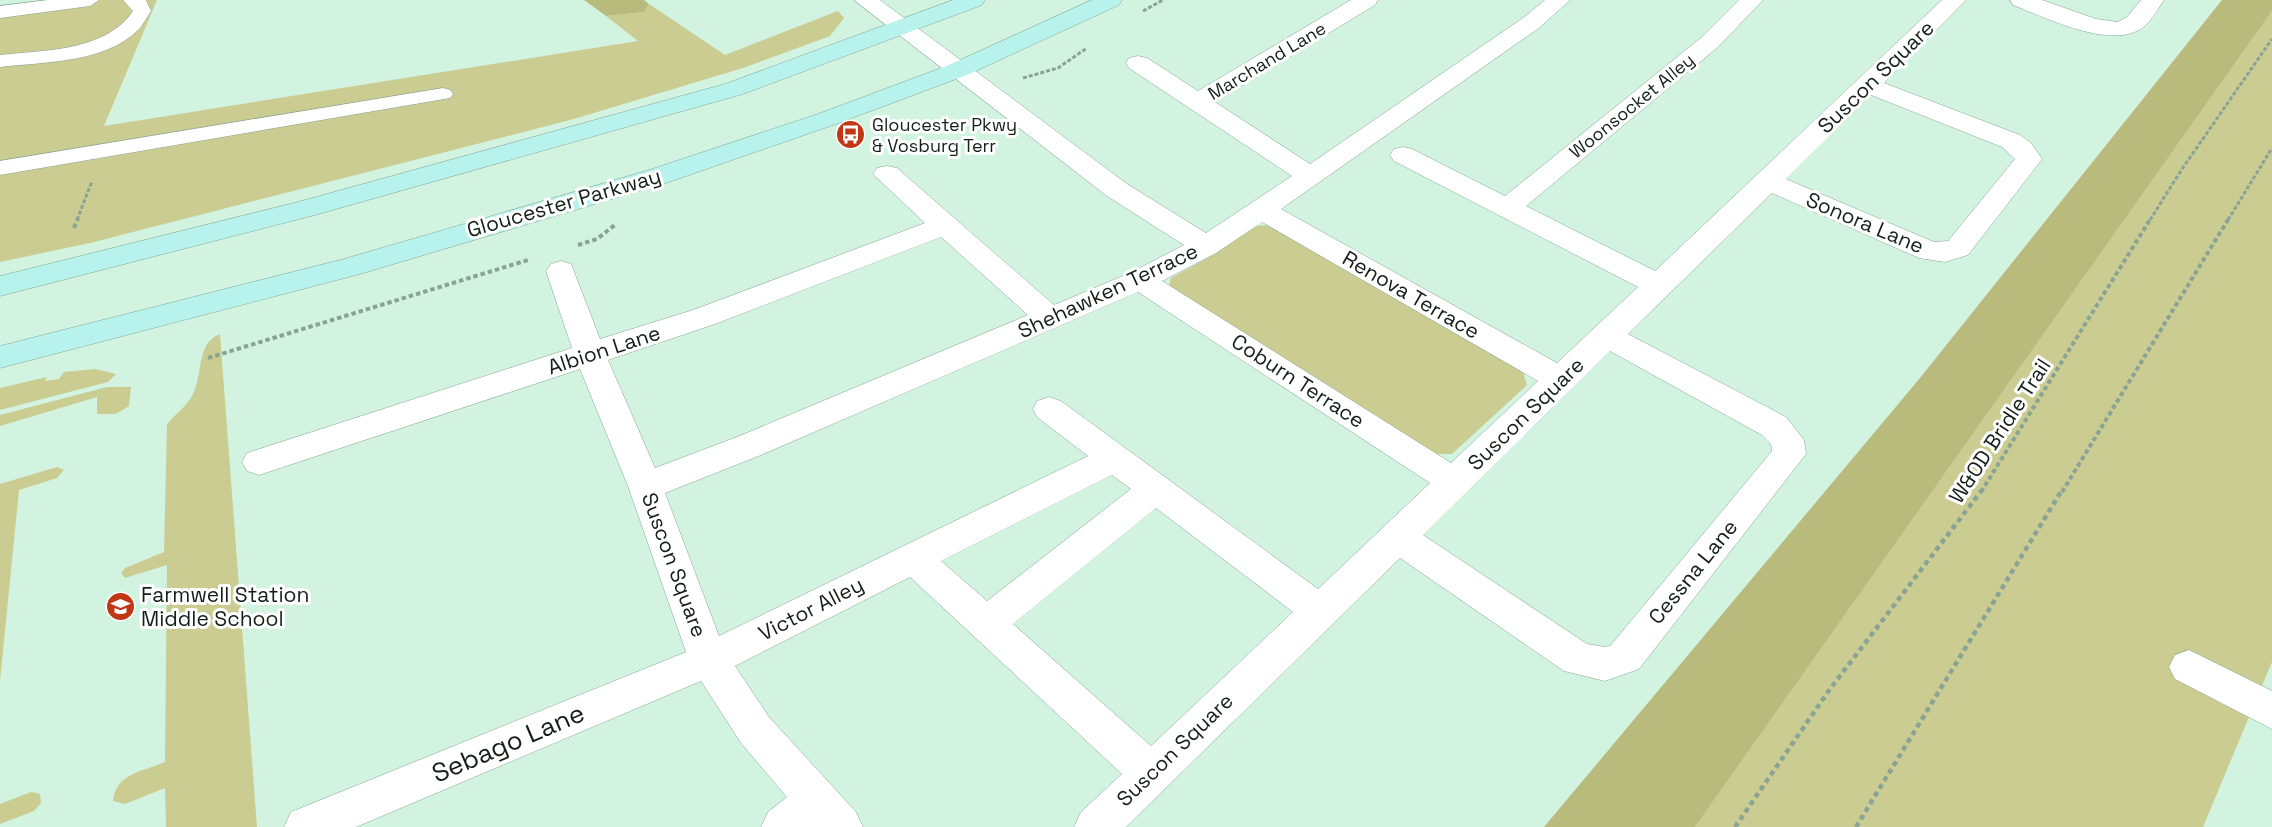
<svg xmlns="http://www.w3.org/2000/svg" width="2272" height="827" font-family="'Space Grotesk',sans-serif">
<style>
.green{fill:#cacc92}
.forest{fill:#b9bb7d}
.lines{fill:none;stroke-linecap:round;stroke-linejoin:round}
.service-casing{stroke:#85a593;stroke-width:1}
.minor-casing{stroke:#85a593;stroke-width:1}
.secondary-casing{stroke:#85a593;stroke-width:1}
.path-far2{stroke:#8aa394;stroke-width:3;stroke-dasharray:4 2;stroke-linecap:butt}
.path-far1{stroke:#8aa394;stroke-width:4;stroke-dasharray:4.5 3;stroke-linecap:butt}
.path{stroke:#8aa394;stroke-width:4.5;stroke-dasharray:5 4;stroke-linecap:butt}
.service{fill:#fff;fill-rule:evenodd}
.minor{fill:#fff;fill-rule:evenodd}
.secondary{fill:#b8f2ed;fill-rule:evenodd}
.labels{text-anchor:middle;stroke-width:6;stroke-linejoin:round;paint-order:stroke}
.far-street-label{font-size:18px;fill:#131f18;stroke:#fff}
.far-poi-label{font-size:18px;fill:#131f18;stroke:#fff;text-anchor:start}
.street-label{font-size:21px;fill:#131f18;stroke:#fff}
.poi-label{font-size:21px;fill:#131f18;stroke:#fff;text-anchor:start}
.near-street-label{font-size:26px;fill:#131f18;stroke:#fff}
</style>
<rect width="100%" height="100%" fill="#d2f3e0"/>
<path class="green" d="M42,0h115l-53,126 534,-85 -32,-25 38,-4 5,-8 76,51 113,-44 6,7 -14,18 -84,31 -172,52 -484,124 -90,19v-256z
M2272,11v651l-69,165h-508z
M1270,225l252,144 5,16 -75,69h-22l-261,-168 2,-8 49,-27 35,-25z
M220,334l37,493h-91l-1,-39 -40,16 -12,-3c3,-28 29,-29 52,-39l2,-197 -42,13 -4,-5 4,-5 39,-16 3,-128c8,-10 19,-17 25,-28 12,-22 3,-52 28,-62z
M95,369l21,5 -8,8 -108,28v-22l47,-11 -2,4 14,-2 5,-7z
M107,387h24l-2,19 -13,8h-19v-17l-97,29v-11z
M57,467l7,3 -7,8 -38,12 -19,191v-197z
M31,792l9,2 1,9 -7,8 -34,13v-20z"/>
<path class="forest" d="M584,0h60l5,4 -5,8 -38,4z
M2222,0h50v11l-577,816h-151l376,-449z"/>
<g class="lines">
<defs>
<path id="service" d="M48,0h51l-9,6 -90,12v-12z
M123,0h23l5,11c-4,6 -8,14 -13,19 -33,33 -95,32 -138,37v-12c44,-5 105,-3 133,-44z
M443,88l7,2 3,4 -3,4 -450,77v-14z"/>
<path id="minor" d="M854,0h26l247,184 79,49 86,-57 -163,-108 -3,-5 3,-5 9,-2 9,2 51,33 153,-91h27l-3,5 -160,97 95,62 213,-146 22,-18h25l-31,28 -258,181 276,154 81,-76 -244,-126 -4,-6 4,-6 9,-2 9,2 93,47 197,-159 37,-37h24l-45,47 -192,159 129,65 287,-271h24l-82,83 136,52 11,8 11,16 -74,96 -23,7 -26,-4 -147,-65 -144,141 158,83 18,23 2,14 -167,215 -34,12 -41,-10 -164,-113 -274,269h-52l7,-15 41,-38 -212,-197 -175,89 34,51 87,95 7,15h-102l7,-15 19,-15 -46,-54 -40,-62 -345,146h-72l7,-15 395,-160 -58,-166 -48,-117 -321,106 -12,-4 -5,-9 5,-9 325,-105 -26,-77 5,-7 10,-3 10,3 29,75 93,-29 232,-87 -52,-49 4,-6 10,-2 10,2 157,137 76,-32 54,-28 -77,-49zM1871,95l131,52 13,12 -67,82 -14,1 -148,-63zM1262,222l276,159 -87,82 -289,-182 54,-28zM941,237l87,78 -291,122 -82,31 -47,-108 107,-36zM1138,292l292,191 -112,106 -257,-188 -12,-4 -12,4 -4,8 4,8 51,39 -369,180 -54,-143 96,-38zM1610,351l152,84 9,9 1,7 -161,194 -6,2 -18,-3 -164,-109zM1112,475l19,14 -144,112 -46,-40zM1156,508l137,104 -142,134 -138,-122z
M2010,0h32l54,19 22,3 9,-5 14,-17h23c-7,10 -15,26 -27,31 -32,16 -93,-14 -124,-26z
M2189,650l83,41v38l-97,-50 -6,-12 6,-12z"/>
<path id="secondary" d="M953,0h32l-3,5 -239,89 -428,121 -315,81v-20l298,-74 427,-118z
M1092,0h30l-3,5 -152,70 -131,49 -167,58 -309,92 -360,94v-22l344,-87 305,-89 169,-56 131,-49z"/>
</defs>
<use href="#service" class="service-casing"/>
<use href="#minor" class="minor-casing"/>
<use href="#secondary" class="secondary-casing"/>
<path class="path-far2" d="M1143,11l20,-11
M1023,78l35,-10 29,-20
M77,220l15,-39
M2150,220l32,-51 90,-130
M2228,220l44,-72"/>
<path class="path-far1" d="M74,228l4,-10
M578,245l19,-6 19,-15
M208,358l320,-98
M1981,492l170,-274
M2062,492l167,-274"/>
<path class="path" d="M1735,827l95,-138 152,-199
M1856,827l206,-337"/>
<use href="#service" class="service"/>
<use href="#minor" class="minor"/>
<use href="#secondary" class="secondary"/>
</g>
<defs>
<symbol id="bus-disc" viewBox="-11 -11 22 22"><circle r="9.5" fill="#c13714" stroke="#fff"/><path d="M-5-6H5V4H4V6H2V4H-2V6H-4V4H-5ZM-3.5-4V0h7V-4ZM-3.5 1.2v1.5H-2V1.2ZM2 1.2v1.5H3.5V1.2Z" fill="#fff"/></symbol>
<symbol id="school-disc" viewBox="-11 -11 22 22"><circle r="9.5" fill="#c13714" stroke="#fff"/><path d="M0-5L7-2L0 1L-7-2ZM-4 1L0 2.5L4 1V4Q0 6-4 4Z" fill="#fff"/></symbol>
</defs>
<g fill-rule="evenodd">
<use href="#bus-disc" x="834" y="118" width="33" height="33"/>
<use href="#school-disc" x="104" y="590" width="33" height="33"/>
</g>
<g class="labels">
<g class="far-street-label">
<text transform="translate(1267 61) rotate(-31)" y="6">Marchand Lane</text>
<text transform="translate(1632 106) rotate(-39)" y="6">Woonsocket Alley</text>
</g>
<g class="far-poi-label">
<text x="872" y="131">Gloucester Pkwy<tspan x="872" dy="21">&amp; Vosburg Terr</tspan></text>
</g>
<g class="street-label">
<text transform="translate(1876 77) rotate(-44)" y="7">Suscon Square</text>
<text transform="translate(564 203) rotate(-16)" y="7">Gloucester Parkway</text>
<text transform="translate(1865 223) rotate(23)" y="7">Sonora Lane</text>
<text transform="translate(1108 291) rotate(-25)" y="7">Shehawken Terrace</text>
<text transform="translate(1411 295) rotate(30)" y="7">Renova Terrace</text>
<text transform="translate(604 350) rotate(-18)" y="7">Albion Lane</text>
<text transform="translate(1298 381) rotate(33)" y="7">Coburn Terrace</text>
<text transform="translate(1526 414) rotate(-44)" y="7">Suscon Square</text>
<text transform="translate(2000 431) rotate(-57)" y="7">W&amp;OD Bridle Trail</text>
<text transform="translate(674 565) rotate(70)" y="7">Suscon Square</text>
<text transform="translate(1693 572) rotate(-51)" y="7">Cessna Lane</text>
<text transform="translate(811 609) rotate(-27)" y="7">Victor Alley</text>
<text transform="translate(1175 750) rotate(-44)" y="7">Suscon Square</text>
</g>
<g class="poi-label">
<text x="141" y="602">Farmwell Station<tspan x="141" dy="24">Middle School</tspan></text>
</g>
<g class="near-street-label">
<text transform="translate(508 743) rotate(-23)" y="9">Sebago Lane</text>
</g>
</g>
</svg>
